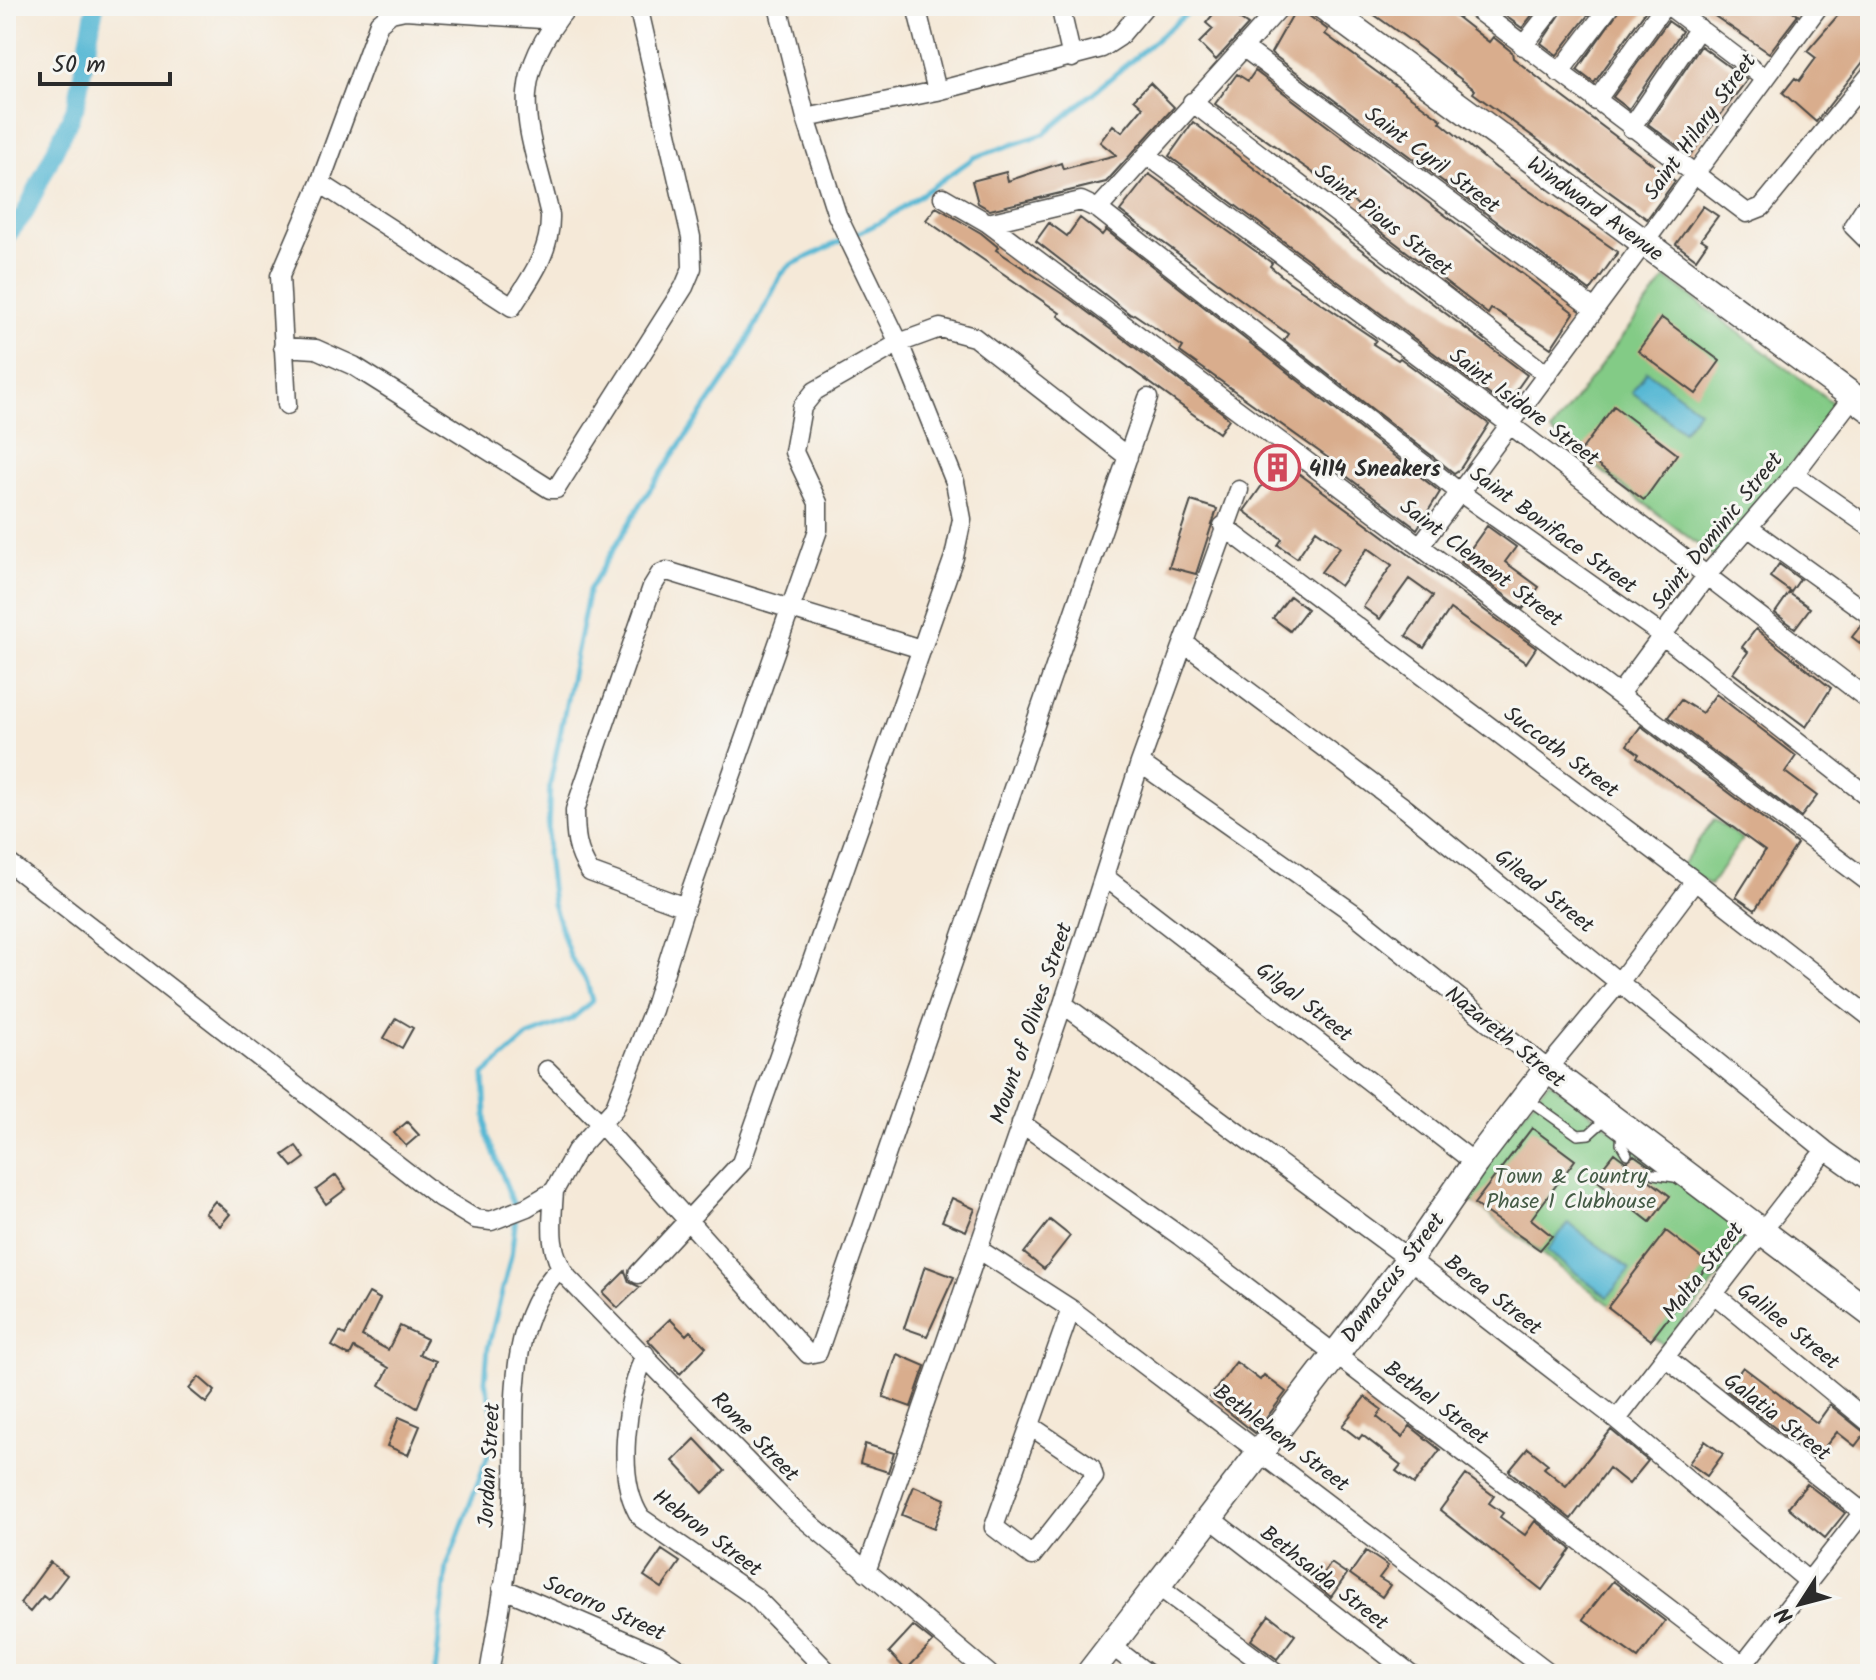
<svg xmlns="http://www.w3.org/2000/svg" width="1876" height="1680" font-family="Kalam,sans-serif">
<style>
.green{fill:#83cb86;stroke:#577b58;stroke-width:2}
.water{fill:#56b8d4;stroke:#407280;stroke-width:2}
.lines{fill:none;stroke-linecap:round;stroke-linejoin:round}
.stream{stroke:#56b8d4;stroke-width:5}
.canal{stroke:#56b8d4;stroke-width:18}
.building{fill:#d9ad8d}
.lane-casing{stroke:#494845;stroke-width:12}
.street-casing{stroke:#494845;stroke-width:21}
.secondary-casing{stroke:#494845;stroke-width:29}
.lane{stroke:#fff;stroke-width:9}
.street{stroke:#fff;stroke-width:18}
.secondary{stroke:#fff;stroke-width:26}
.labels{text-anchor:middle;stroke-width:6;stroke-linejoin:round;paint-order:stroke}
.street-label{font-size:22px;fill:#2b2b2b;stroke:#f6f6f2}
.poi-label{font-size:22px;font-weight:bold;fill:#2b2b2b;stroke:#f6f6f2;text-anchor:start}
.park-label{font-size:22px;fill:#455b46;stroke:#f6f6f2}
</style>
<rect width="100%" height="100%" fill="#f6f6f2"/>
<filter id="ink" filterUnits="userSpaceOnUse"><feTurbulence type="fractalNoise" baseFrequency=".0125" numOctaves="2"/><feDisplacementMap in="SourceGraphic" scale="16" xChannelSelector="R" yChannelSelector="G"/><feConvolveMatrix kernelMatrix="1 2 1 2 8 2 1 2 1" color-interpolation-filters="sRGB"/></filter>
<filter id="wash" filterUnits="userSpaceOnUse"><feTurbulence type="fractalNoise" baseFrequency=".006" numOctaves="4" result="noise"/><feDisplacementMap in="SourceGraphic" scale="32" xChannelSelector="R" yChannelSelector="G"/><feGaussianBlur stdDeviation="1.8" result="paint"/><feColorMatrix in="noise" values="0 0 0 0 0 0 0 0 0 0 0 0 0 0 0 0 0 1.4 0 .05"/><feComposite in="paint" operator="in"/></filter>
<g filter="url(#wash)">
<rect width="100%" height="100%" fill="#f5e9d8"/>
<path class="green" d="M1666,278l171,128 -119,154 -167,-128z
M1714,819l28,20 -32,46 -28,-20z
M1549,1081l202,156 -87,108 -204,-152z"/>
<path class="water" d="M1647,371l52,39 -16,21 -51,-39z
M1568,1223l62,46 -22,28 -61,-46z"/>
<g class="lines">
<path class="stream" d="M852,236l31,-15 92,-64 69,-23 152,-128
M514,1206l-27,-72 -3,-59 44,-39 44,-17 20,-18 -5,-19 -17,-26 -17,-52 -6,-50 3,-70 39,-194 54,-90 96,-142 42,-83 8,-9 54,-26
M435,1674l12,-108 50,-135 -12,-50 3,-33 23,-92 5,-39"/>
<path class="canal" d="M6,237l19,-24 51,-107 19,-100"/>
</g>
<g id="blocks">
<path class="building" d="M1220,6l28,19 -32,35 -17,-17 14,-14 -7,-6z
M1362,6h81l46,36 4,-5 19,15 1,6 33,26 129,97 -28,38 -174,-126 2,-3 -60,-46z
M1492,6h47l-17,22z
M1566,6h29l-38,49 -16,-12z
M1622,6h27l-55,77 -17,-13z
M1700,6h86l12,9 -29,38z
M1846,6h24v47l-54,69 -33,-29 12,-15 4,3 17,-23 -9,-7z
M1297,7l31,23 -3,4 117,86 -2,2 56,46 122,84 -28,39 -319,-238z
M1668,21l14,10 -53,78 -16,-12z
M1701,46l46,34 -57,75 -42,-31z
M1255,71l319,242 -23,35 -53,-36 -7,-3 -3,5 -116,-89 3,-5 -23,-20 -137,-96 22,-30 11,7z
M1150,83l24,24 -68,75 -116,28 -12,-7 -6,-22 34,-9 2,9 53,-18 2,6 53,-14 -16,-13 13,-17 9,7 21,-25 -9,-8z
M1193,122l334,253 -22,31 -336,-250z
M1149,174l123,89 -2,3 18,15 88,59 -3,4 25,16 2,-2 89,66 -29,45 -6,4 -170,-133 4,-6 -168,-123z
M1703,206l15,10 -17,23 6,4 -11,16 -20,-15z
M936,207l45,26 17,14 -2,3 74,49 154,115 5,5 -10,14 -161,-117 2,-3 -134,-93z
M1080,218l22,17 4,-5 334,262 -23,37 -88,-66 2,-3 -151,-108 3,-5 -49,-33 -3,1 -95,-74 13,-18 18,13z
M1662,318l58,43 -24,33 -58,-43z
M1614,406l63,48 -33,46 -64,-48z
M1271,453l265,195 -10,15 -76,-54 -26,39 -18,-12 27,-40 -24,-17 -29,40 -17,-12 29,-42 -24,-17 -28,38 -19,-14 19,-25 -24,-17 -19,28 -19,-13 4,-6 -38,-28 26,-37 -9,-6z
M1191,501l26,8 -21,65 -27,-7z
M1487,526l29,21 -11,15 34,25 -16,22 -62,-47z
M1779,564l21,15 -9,13 -21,-15z
M1789,593l21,15 -15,20 -20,-15z
M1290,596l17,13 -17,22 -17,-13z
M1862,624l8,3v24l-18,-14z
M1756,629l75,59 -25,39 -73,-54 15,-21 -6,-5z
M1716,694l80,62 -11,16 32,24 -16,21 -133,-100 13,-17 21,13z
M1641,726l156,118 -42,66 -19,-13 29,-46 -128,-94 2,-3 -12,-9z
M396,1018l17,10 -11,20 -18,-10z
M407,1122l12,13 -13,11 -12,-13z
M1532,1128l43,32 -44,59 21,17 -12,14 -66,-46z
M296,1146l9,12 -12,9 -10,-12z
M1614,1153l12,9 8,-7 17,12 -6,10 25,19 -20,26 -56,-44z
M336,1175l10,14 -20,15 -10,-14z
M952,1198l23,11 -9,22 -24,-10z
M215,1201l15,13 -10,12 -15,-13z
M1050,1220l20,16 -26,33 -20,-16z
M1666,1231l43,33 -58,76 -43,-33z
M925,1266l29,11 -27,59 -23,-8z
M625,1271l4,11 11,5 -22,21 -15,-15z
M369,1293l11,6 -18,37 26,14 12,-24 27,13 -8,15 17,7 -19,47 -37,-23 9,-17 -35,-20 -4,8 -18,-10 8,-14 5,3z
M670,1319l16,16 4,-4 16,16 -26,27 -32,-34z
M897,1354l28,12 -14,41 -28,-10z
M1236,1362l24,18 4,-5 22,17 -31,41 -45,-36z
M1743,1367l74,56 13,-18 35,28 -10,13 -18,-14 -22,27 -89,-69z
M199,1377l16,14 -9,12 -17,-14z
M1365,1397l17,13 -5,7 25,20 8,-11 30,24 -26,34 -18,-13 5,-6 -39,-30 -3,4 -17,-13z
M399,1417l21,9 -12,29 -21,-9z
M1611,1430l37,31 -19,23 -20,-16 -38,51 -62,-48 19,-23 20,16 -4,4 22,18z
M695,1439l30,32 -22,22 -30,-32z
M1705,1441l18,13 -16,22 -18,-13z
M865,1444l29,9 -6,19 -28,-9z
M1466,1475l28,21 -5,7 14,10 -3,4 25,18 10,-14 36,28 -29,41 -102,-80z
M1807,1484l38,29 -20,25 -37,-31z
M914,1486l31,13 -11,29 -32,-13z
M662,1550l18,12 -18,26 -18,-12z
M1366,1551l22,15 -9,12 11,7 -8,12 -32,-23z
M50,1562l17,13 -19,25 -5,-4 -13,16 -10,-9z
M1331,1563l16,11 -16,23 -15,-12z
M1613,1581l52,40 -27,37 -55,-39z
M1269,1615l26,20 -18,24 -26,-19z
M913,1626l20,16 -27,28 -17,-18z"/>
</g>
</g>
<g filter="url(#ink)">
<use href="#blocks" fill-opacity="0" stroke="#494845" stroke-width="2"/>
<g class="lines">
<defs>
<path id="lane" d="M1526,1098l52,37 11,-1 19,-17
M1622,1129l-1,15 6,10
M1654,1174l27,4"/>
<path id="street" d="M916,6l21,85
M1060,6l12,52
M1472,6l275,207 15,-6 108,-132
M1669,6l95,72
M1523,46l31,-40
M1244,48l350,261
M1559,73l51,-67
M1596,101l68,-95
M1192,102l355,273
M806,118l131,-27 165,-43 17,-11 26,-31
M1631,128l68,-100
M1147,155l361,268 362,278
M320,183l192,124c19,-30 39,-55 38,-92 -21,-90 -47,-129 18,-209
M943,197l45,26 93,-22 17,8 183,-203
M1870,200l-17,26 17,17
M1098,209l360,282 204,144 208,163
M988,223l882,660
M283,347l33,2 38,17 196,123h6l128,-202 8,-19 -1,-31 -53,-231
M287,405l-7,-129 40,-93 59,-160 12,-10 14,-3 152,10
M1794,474l76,53
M1223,526l472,355 175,136
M1749,528l121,87
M1420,546l399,-540
M1184,643l222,166 419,341 45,32
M1619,694l88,-119 87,-101 58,-76
M1140,763l212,149 195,157 73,-88 75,-100
M6,861l433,336 36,22 16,2 36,-14 27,-16 22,-40 38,-42 39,-99 32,-103 133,-377v-27l-24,-51 8,-45 13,-16 84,-48 41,-15 34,9 154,120
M1105,877l370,286
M685,907l-95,-35c-14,-21 -15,-38 -15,-62l77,-223 8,-13 7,-3 254,78
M1063,1004l346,255 201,155 197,166
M547,1070l53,53 208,231 10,-2 330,-954
M1021,1123l159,113 563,429
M554,1191c-2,32 -7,60 14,87l227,233 194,163
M978,1249l93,60 480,365
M638,1274l103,-111 213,-606 8,-38 -7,-37 -56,-139 -62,-128 -31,-97 -28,-112
M1714,1294l156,129
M645,1354c-18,44 -31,124 -4,164l113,78 76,78
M1665,1357l198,155
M1617,1419l208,-269
M1032,1427l59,40 3,10 -62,79 -38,-29 77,-218
M1210,1518l201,156
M866,1572l197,-568 77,-241 99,-273
M1159,1587l118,87
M502,1588l156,67 29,19
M1112,1646l36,28
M489,1674c9,-54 20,-110 24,-165 6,-78 -14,-179 47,-241
M1736,1674l132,-168"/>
<path id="secondary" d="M1323,6l547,403
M1089,1674l320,-415 66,-96 72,-94 323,244"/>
</defs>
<use href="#lane" class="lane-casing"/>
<use href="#street" class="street-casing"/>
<use href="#secondary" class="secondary-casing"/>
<use href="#lane" class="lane"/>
<use href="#street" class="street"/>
<use href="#secondary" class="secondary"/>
</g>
</g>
<defs>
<symbol id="building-ring" viewBox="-11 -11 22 22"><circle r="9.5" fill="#f6f6f2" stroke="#d1495b" stroke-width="1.5"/><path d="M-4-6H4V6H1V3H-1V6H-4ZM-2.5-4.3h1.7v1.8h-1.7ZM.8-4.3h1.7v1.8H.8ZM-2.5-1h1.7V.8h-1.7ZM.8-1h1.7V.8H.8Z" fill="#d1495b"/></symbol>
</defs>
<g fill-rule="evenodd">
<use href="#building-ring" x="1252" y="442" width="51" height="51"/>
</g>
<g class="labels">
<g class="street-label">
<text transform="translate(1699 126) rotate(-54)" y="8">Saint Hilary Street</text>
<text transform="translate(1433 159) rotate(37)" y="8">Saint Cyril Street</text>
<text transform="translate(1596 208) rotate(36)" y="8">Windward Avenue</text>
<text transform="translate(1384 219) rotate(38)" y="8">Saint Pious Street</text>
<text transform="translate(1525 406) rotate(37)" y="8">Saint Isidore Street</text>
<text transform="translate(1554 529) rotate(36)" y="8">Saint Boniface Street</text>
<text transform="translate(1716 530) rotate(-51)" y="8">Saint Dominic Street</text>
<text transform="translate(1482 562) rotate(37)" y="8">Saint Clement Street</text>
<text transform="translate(1562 751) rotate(37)" y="8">Succoth Street</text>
<text transform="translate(1545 890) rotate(39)" y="8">Gilead Street</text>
<text transform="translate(1305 1001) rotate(38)" y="8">Gilgal Street</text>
<text transform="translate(1030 1023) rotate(-71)" y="8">Mount of Olives Street</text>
<text transform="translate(1506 1036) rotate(39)" y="8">Nazareth Street</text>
<text transform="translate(1702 1270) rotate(-52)" y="8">Malta Street</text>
<text transform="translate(1392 1277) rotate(-53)" y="8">Damascus Street</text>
<text transform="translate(1494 1294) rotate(38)" y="8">Berea Street</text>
<text transform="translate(1789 1325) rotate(39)" y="8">Galilee Street</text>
<text transform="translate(1437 1402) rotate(37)" y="8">Bethel Street</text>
<text transform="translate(1778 1416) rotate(38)" y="8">Galatia Street</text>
<text transform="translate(756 1436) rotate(46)" y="8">Rome Street</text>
<text transform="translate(1282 1437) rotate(37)" y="8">Bethlehem Street</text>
<text transform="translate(488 1465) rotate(-87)" y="8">Jordan Street</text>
<text transform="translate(708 1532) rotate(37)" y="8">Hebron Street</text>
<text transform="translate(1325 1577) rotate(38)" y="8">Bethsaida Street</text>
<text transform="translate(605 1607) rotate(24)" y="8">Socorro Street</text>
</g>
<g class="poi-label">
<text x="1309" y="476">4114 Sneakers</text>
</g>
<g class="park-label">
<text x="1571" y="1183">Town &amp; Country<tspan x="1571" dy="25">Phase 1 Clubhouse</tspan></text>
</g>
</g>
<rect width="1876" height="1680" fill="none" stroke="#f6f6f2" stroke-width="32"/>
<g transform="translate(1800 1604) rotate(234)" stroke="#f6f6f2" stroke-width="6" paint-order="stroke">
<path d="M0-6L14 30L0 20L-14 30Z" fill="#2b2b2b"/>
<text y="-12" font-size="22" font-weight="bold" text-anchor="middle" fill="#2b2b2b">N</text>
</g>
<path d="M40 72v12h130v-12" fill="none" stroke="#2b2b2b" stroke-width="4"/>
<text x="52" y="72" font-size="24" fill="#2b2b2b" stroke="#f6f6f2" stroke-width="6" paint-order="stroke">50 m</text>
</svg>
